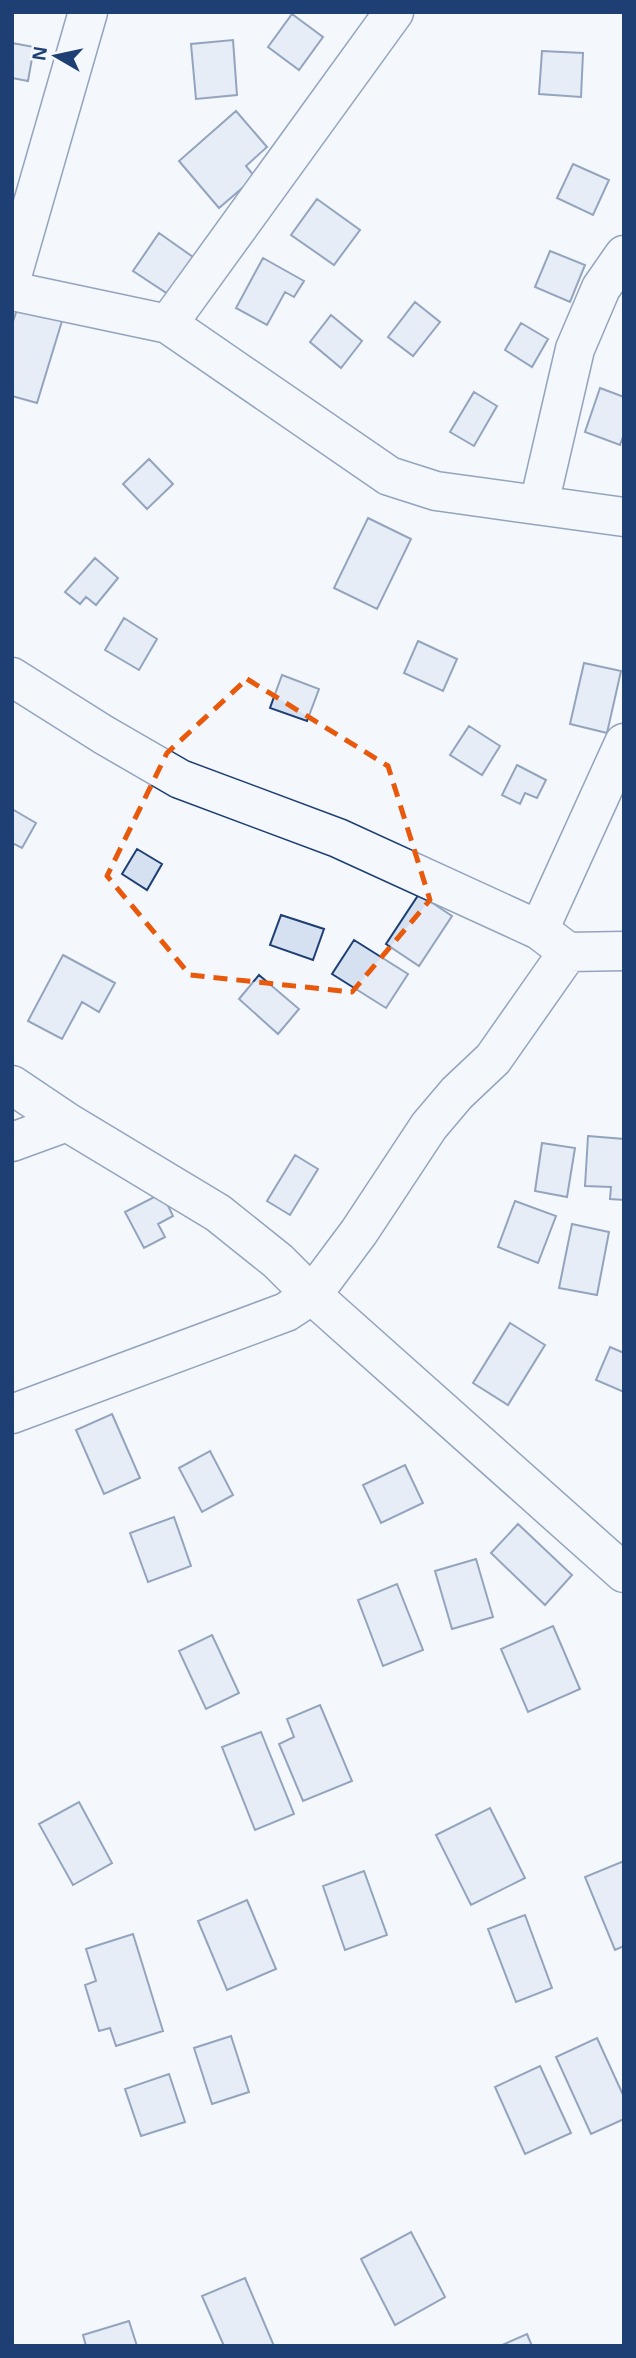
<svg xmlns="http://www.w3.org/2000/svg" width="636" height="2358" font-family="Arial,sans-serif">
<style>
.building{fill:#d5e0f0;stroke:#1d3f73;stroke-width:2}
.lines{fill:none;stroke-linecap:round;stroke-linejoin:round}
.minor-casing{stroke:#1d3f73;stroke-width:41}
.minor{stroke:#f4f7fb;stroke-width:38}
.marked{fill:none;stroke:#e8590c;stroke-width:5;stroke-dasharray:14 9;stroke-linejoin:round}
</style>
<rect width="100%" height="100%" fill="#f4f7fb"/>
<path class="building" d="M292,14l31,23 -24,33 -31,-23z
M233,40l4,55 -41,4 -5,-55z
M12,43l22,4 -6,34 -16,-3z
M542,51l41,2 -2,44 -42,-3z
M236,111l31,36 -21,19 9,11 -36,31 -40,-47z
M573,164l36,16 -16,35 -36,-17z
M317,199l43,31 -26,35 -43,-30z
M159,233l34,24 -25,37 -35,-23z
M550,251l35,14 -15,37 -35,-15z
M263,258l41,23 -10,16 -9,-5 -18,33 -31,-17z
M415,302l25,20 -27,34 -25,-19z
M18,307l44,14 -25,82 -25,-7v-72z
M331,315l31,26 -21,27 -31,-26z
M521,323l27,16 -16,28 -27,-17z
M600,388l24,9v37l-4,11 -35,-13z
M474,392l23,14 -23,40 -24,-14z
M149,459l24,25 -26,25 -24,-25z
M368,518l43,21 -34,70 -43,-21z
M95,558l23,20 -22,27 -10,-8 -6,7 -15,-12z
M124,618l33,21 -18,31 -34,-20z
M418,641l39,18 -14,32 -39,-18z
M584,663l37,8 -14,62 -37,-9z
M282,675l37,14 -12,32 -37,-13z
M469,726l31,20 -18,29 -32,-20z
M517,765l29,15 -9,18 -12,-5 -5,11 -18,-9z
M12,809l24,14 -14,25 -10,-5z
M137,849l25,15 -15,26 -25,-16z
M419,894l33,22 -33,50 -33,-22z
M281,915l43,14 -11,31 -43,-15z
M354,940l54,34 -22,34 -54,-34z
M63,955l52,28 -16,29 -17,-10 -20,37 -34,-18z
M259,975l40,34 -21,25 -39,-35z
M588,1136l36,3v61l-14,-1 1,-12 -26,-1z
M542,1143l33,5 -8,49 -32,-6z
M295,1155l23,14 -28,46 -23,-14z
M162,1193l11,23 -15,8 7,13 -21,11 -19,-36z
M515,1201l41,15 -18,47 -40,-16z
M572,1224l37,8 -12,63 -38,-7z
M510,1323l35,22 -37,60 -35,-22z
M610,1347l14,6v39l-28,-12z
M112,1414l28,64 -36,16 -28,-64z
M210,1451l23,44 -31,17 -23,-44z
M405,1465l18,38 -42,20 -18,-38z
M174,1517l17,49 -43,16 -18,-49z
M518,1524l54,51 -27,30 -54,-52z
M476,1559l17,58 -41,12 -17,-58z
M397,1584l26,66 -40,16 -25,-66z
M553,1626l27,63 -52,23 -27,-63z
M212,1635l27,58 -33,16 -27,-58z
M320,1705l32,76 -49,20 -24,-57 15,-7 -7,-18z
M261,1732l33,82 -39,16 -33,-83z
M79,1802l33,61 -39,22 -34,-61z
M490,1808l35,70 -54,27 -35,-70z
M624,1861v85l-9,4 -30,-73z
M364,1871l23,64 -42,15 -22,-64z
M247,1900l29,69 -49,21 -29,-69z
M525,1915l27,73 -36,14 -28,-73z
M133,1934l30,97 -47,15 -6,-18 -11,3 -14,-46 11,-4 -10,-32z
M231,2036l18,56 -37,12 -18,-56z
M597,2038l27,59v22l-33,15 -35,-77z
M540,2066l31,67 -46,21 -30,-67z
M169,2074l16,48 -44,14 -16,-47z
M411,2232l34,65 -50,28 -34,-66z
M245,2278l29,68h-50l-22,-50z
M129,2321l8,25h-51l-3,-11z
M527,2334l5,12h-32z"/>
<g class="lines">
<defs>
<path id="minor" d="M12,276l76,-264
M12,291l156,33 221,152 47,15 188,26
M168,324l226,-312
M539,504l36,-155 26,-61 23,-33
M12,677l92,58 76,44 158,59 201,92
M624,743l-85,187 29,22 56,-1
M12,1085l55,37 151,91 60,48 34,34 312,278
M12,1142l55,-20
M12,1414l274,-102 26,-17 47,-63 70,-106 28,-33 36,-34 75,-107"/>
</defs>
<use href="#minor" class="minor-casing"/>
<use href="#minor" class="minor"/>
</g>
<path d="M0 0H636V2358H0ZM247,679l141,87 42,134 -78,92 -162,-17 -83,-99 60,-123z" fill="#f4f7fb" fill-opacity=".55" fill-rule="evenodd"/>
<path class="marked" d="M247,679l141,87 42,134 -78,92 -162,-17 -83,-99 60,-123z"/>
<rect width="636" height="2358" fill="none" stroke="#1d3f73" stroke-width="28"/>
<g transform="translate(56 56) rotate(279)" stroke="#f4f7fb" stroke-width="5" paint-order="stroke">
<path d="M0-5L12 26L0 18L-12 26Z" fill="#1d3f73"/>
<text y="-10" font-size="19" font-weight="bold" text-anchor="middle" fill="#1d3f73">N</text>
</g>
</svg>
